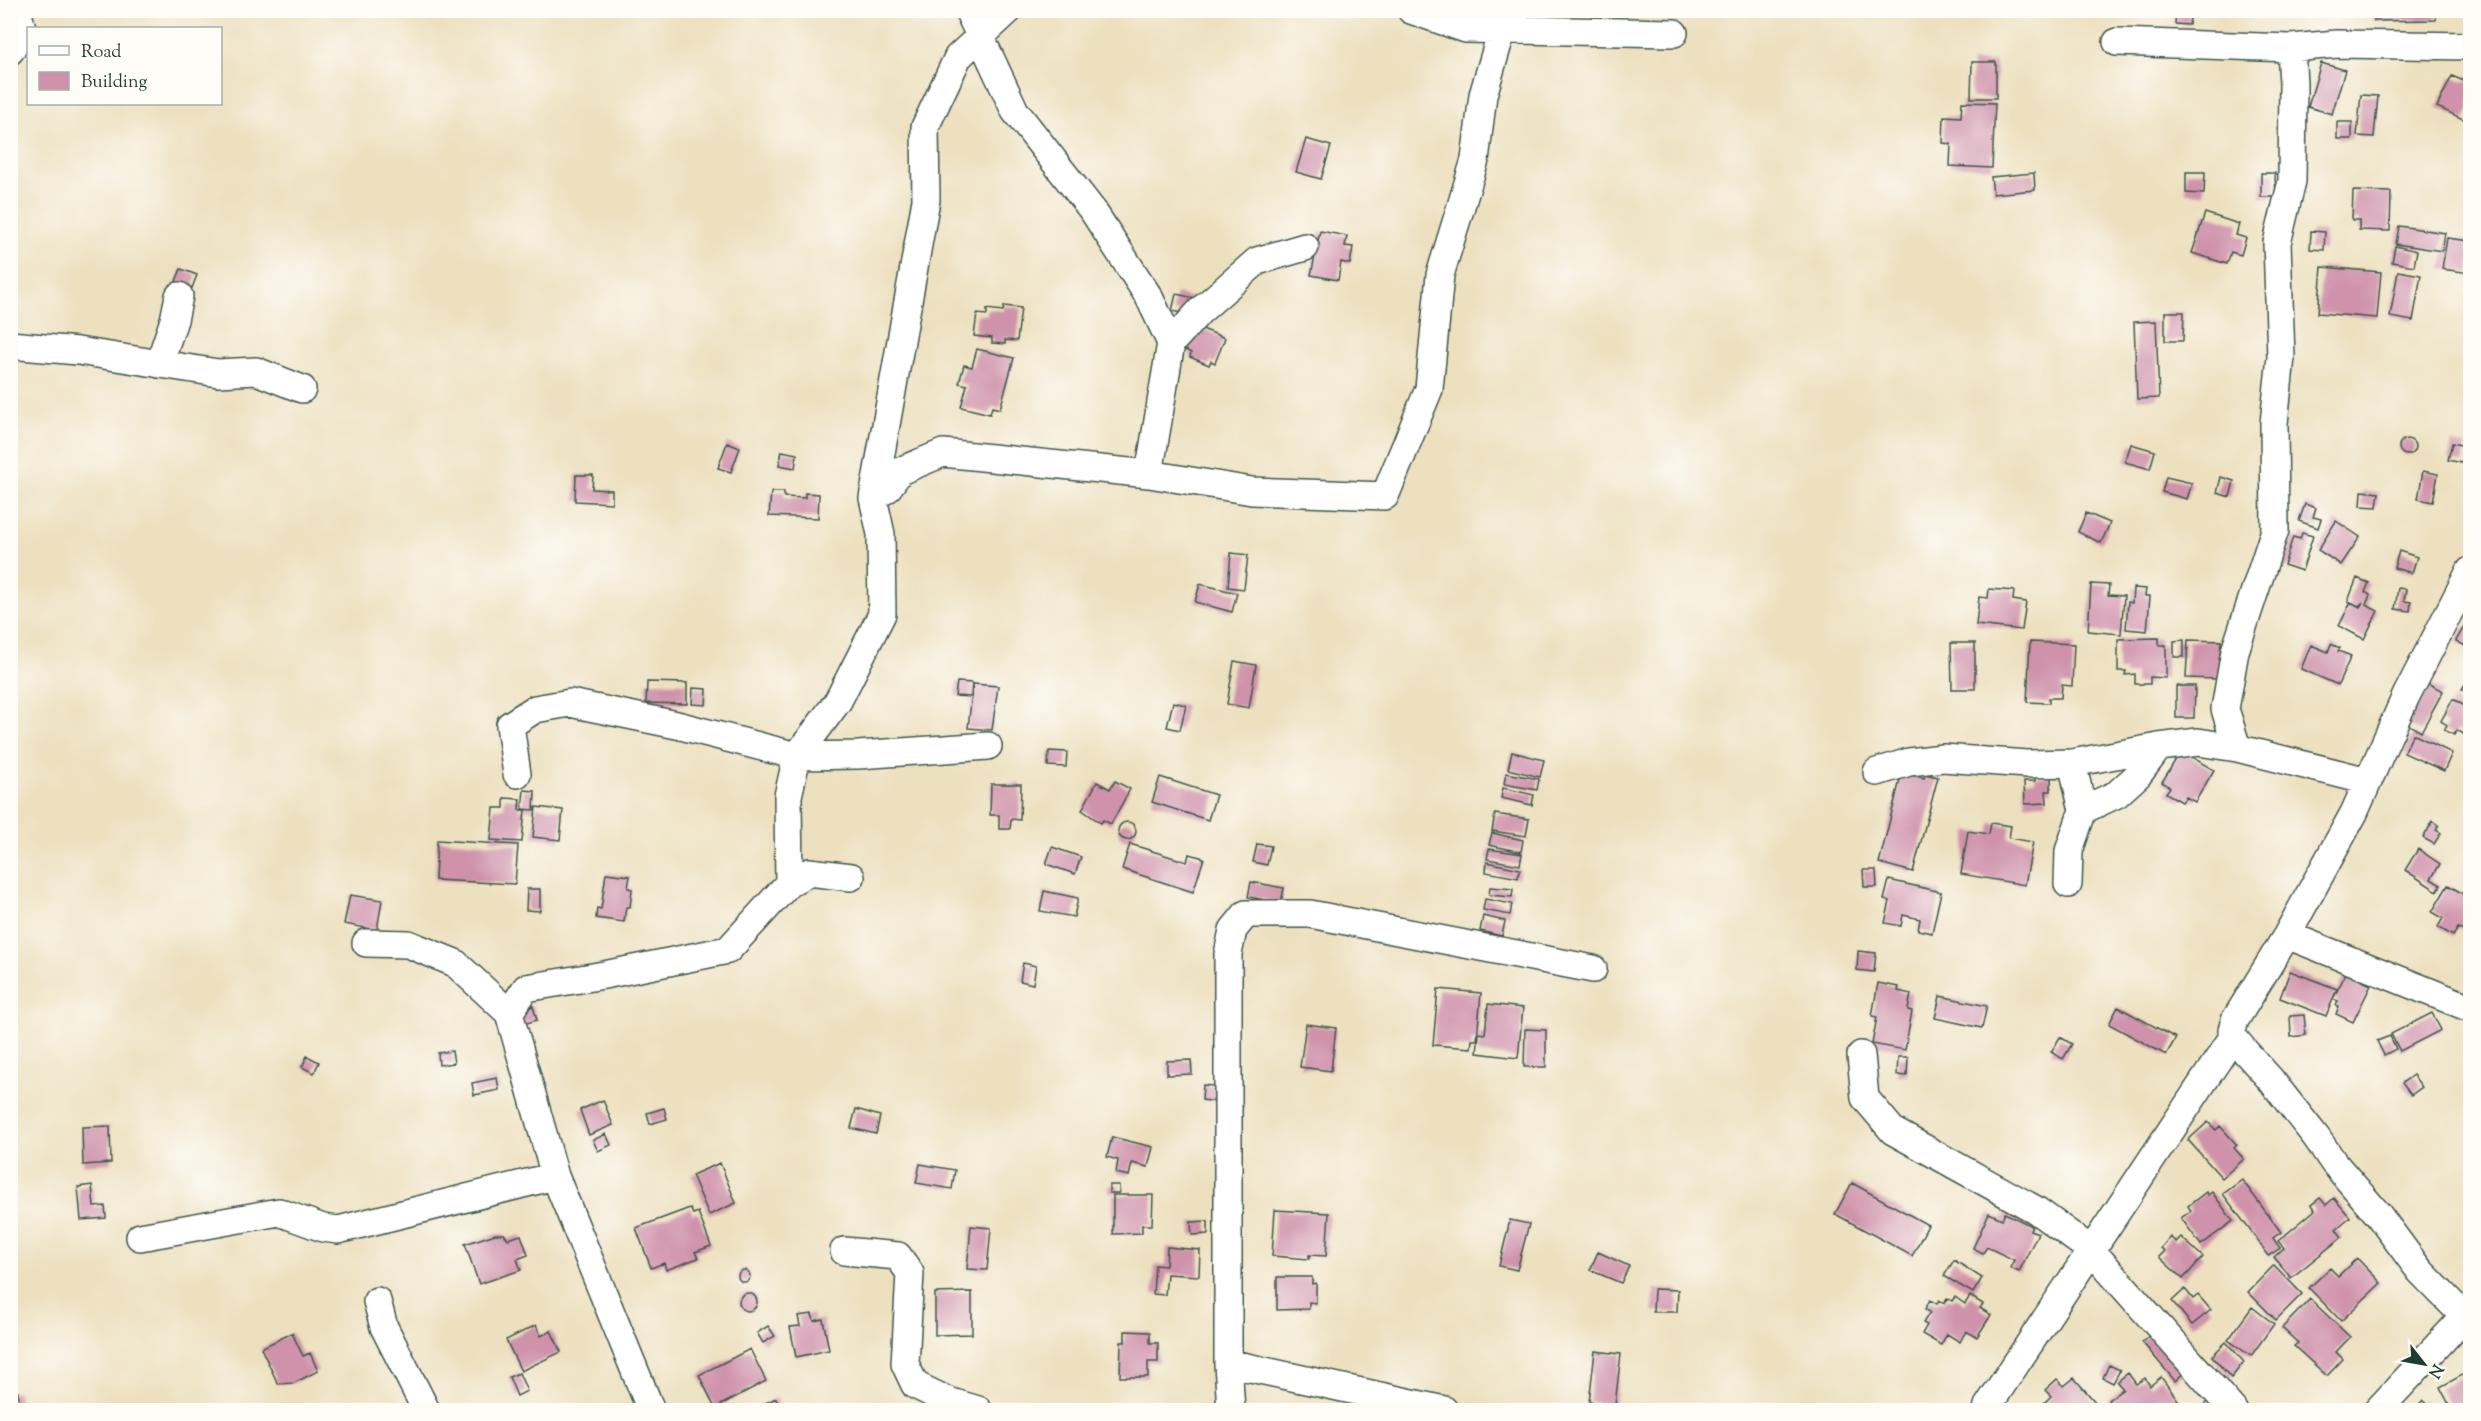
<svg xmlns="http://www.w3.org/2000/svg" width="2481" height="1421" font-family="'Sorts Mill Goudy',serif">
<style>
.building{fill:#cf92aa}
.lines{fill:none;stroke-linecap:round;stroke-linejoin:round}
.minor-casing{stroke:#3e5549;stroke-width:30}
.minor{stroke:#fff;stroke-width:27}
</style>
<rect width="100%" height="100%" fill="#fdfcf7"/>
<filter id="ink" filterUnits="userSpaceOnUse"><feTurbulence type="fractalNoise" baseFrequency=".0167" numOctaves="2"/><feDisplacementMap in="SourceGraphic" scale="12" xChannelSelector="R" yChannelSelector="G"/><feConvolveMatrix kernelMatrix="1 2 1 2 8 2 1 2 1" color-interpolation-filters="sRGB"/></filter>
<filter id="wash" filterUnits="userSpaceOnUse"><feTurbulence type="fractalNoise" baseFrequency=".008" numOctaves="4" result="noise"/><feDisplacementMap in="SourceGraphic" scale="24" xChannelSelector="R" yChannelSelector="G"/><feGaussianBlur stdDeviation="1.35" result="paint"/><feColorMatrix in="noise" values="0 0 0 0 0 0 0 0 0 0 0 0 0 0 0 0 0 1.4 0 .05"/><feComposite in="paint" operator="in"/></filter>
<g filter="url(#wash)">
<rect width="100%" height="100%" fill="#ede0bf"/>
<g id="blocks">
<path class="building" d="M2176,10h15l-2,15 -14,-1z
M2373,10h63v10l-62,1z
M1972,62h24v36h-25z
M2321,63l24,7 -13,44 -24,-7z
M2470,72v36l-5,12 -28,-13 15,-31 14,6z
M2361,95l17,1 -4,41 -17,-1z
M1962,102l33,1 -3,65 -42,-2 1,-22 -8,-1 1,-27 17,1z
M2337,122h15v17h-15z
M1306,139l25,7 -10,33 -25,-7z
M2186,172h19l-1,22 -18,-1z
M2034,173l1,17 -42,4 -2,-17z
M2261,173h14l1,24h-15z
M2353,191l38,1 -1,39 -31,-1v-10h-7z
M2205,213l34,11 -3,11 10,3 -5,17 -10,-3 -4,12 -35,-11z
M2399,226l46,7 -3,18 -46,-7z
M1320,231l27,5 -2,10 8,1 -3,17 -9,-2 -3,18 -27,-5z
M2311,231l14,1 -1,18 -14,-1z
M2447,238l23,3v32l-28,-4z
M2395,246l22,5 -3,15 -22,-4z
M2322,267l59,5 -4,46 -59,-5z
M181,269l16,6 -5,13 -16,-7z
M2398,271l23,4 -8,46 -23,-4z
M1176,294l19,4 -4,17 -19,-4z
M1004,306l17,2 -4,33 -12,-1v4l-13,-1v-5l-18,-2 3,-22 10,1v-6l16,2z
M2165,312h19l-1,29h-18z
M2156,321l3,77 -22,1 -3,-77z
M1195,326l30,12 -10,25 -4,-2 -2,4 -19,-8 1,-4 -6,-3z
M977,349l37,9 -14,51 -8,-2 -2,7 -29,-7 6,-22 -8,-2 5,-18 8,2z
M2399 447a8 8 0 1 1 16 0a8 8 0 1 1-16 0Z
M727,443l13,5 -9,24 -13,-4z
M2452,443l14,3 -4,17 -14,-3z
M2131,444l24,7 -5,18 -25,-7z
M782,451l15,3 -2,14 -16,-3z
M2423,471l15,3 -5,28 -15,-3z
M576,475h17l-1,14 20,1v13l-37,-2z
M2166,477l26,6 -5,16 -25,-7z
M2221,477l13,4 -4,16 -13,-4z
M2362,491l17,2 -2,14 -16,-1z
M771,492h13v5l21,1v-5l14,1 -1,24 -49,-2z
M2305,504l11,4 -3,9 8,2 -3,9 -19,-7z
M2086,513l24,10 -9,20 -23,-11z
M2336,521l24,16 -19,28 -23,-15z
M2302,533l11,3 -11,35 -18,-6 9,-28 7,2z
M2399,551l18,6 -5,16 -18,-5z
M1231,553l17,2 -4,34 -16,-2z
M2357,578l12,5 -4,9 5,3 -4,10 12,6 -14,28 -25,-13 12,-24 9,5 3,-5 -4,4 -11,-5z
M1200,584l37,9 -5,19 -37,-10z
M2091,584l18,1 -1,10 16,1 -3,38 -33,-3z
M2133,588l13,1 -1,7h5l-3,35 -21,-2 2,-27 4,1z
M2398,588l8,1 -2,12 7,1 -1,9 -15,-2z
M1989,589l25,2 -1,9 13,2 -4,28 -46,-5 3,-28 9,1z
M2465,625l5,3 -1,20 -13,-7z
M2159,638v7h7v33l-16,-1v7h-15v-10l-10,1 1,-4h-8v-32z
M2184,640v17h-10v-16z
M2188,640l33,1 -1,15 6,1 -7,22 -33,-1z
M2030,642l44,2 -2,42 -10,-1 -1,13h-12v5l-22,-1z
M1951,643h24v46h-23z
M2331,644l9,4 -2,3 13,5 -13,29 -37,-16 10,-24 17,7z
M1234,661l22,4 -7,43 -22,-4z
M2470,676v17l-8,-4z
M647,682l40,1v21l-41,-1z
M957,682l15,1 -1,14 -16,-1z
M2425,682l18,9 -22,41 -17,-10z
M973,684l25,2 -6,44 -24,-2z
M2176,686h19l-1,32h-18z
M693,688l14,1 -1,16 -14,-1z
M2453,699l17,10v20l-3,7 -10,-6 -3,5 -10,-5 3,-5 -6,-4z
M1173,702l13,3 -6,25 -13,-3z
M2413,734l39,19 -8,18 -40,-18z
M1049,751l18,1 -1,15 -18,-1z
M2181,751l33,19 -19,32 -9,-5 -4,5 -16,-9 4,-6 -8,-5z
M1512,752l32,8 -4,17 -32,-8z
M1902,772l22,6 1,-4 13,3 -25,95 -34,-9z
M1506,773l33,6 -2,11 -33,-6z
M2051,776v15h-5l1,12 -22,1 -1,-23h11v-4z
M1160,777l56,18 -8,25 -56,-18z
M1115,781l15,8 -19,35 -8,-4 -2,3 -19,-13 15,-28 13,7z
M991,784h30l-1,36 -9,-1 -1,10h-11v-14h-9z
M1503,788l31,7 -2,10 -31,-7z
M524,790l11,1 -1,19 -12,-1z
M504,798l16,1 -1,11h6l-3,32 -31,-2 3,-32h10z
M536,807l27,3 -3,30 -27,-3z
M1495,814l34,5 -3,17 -34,-5z
M2433,821l6,4 -3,5 5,3 -7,11 -11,-6z
M1118 831a9 9 0 1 1 18 0a9 9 0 1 1-18 0Z
M1991,823l20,3 -2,12 24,4 -8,43 -64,-11 7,-43 21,3z
M1492,833l31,7 -2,12 -32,-7z
M437,840l81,5 -3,39 -80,-4z
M1130,844l57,18 2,-8 15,4 -11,34 -71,-23z
M1257,844l14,2 -4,19 -14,-3z
M1052,847l29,10 -6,17 -29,-10z
M1489,849l33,5 -2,11 -33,-6z
M2418,849l22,15 -9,15 10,6 -4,6 -32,-21z
M1487,862l33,7 -2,9 -32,-6z
M1863,870h13l1,17h-13z
M606,873l24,3 -2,12 4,1 -2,18h-4l-2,15 -28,-4 1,-10 4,1z
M1889,880l52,12 -9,41 -14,-3 2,-11 -17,-4 -2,11 -16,-3 5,-22 -6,-1z
M1251,882l33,6 -3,15 -33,-6z
M2448,885l22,13v31l-2,4 -10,-5 -5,8 -15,-9 5,-9 -11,-6z
M1490,887l23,2 -1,8 -23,-2z
M527,889h13v22l-14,-1z
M1044,891l34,7 -4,19 -34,-6z
M350,895l32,5 -5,30 -33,-6z
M1485,899l27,5 -2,11 -27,-5z
M1483,916l22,5 -3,15 -22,-5z
M1858,951l18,2 -2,19 -17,-2z
M1023,963l13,3 -3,18 -13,-3z
M2290,971l47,18 -11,27 -46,-18z
M2346,973l25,12 -18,37 -17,-8 3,-7 -3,-1 2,-5 -5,-2z
M1878,983l21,4 -1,4 13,3 -3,16 4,1 -7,39 -33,-6 5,-27 -5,-1z
M1438,989l43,4 -4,47h-5l-1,8 -38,-3z
M1940,996l47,10 -5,22 -47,-10z
M1488,1004l35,4 -5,50 -41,-5 2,-20 6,1z
M533,1006l4,14 -17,5 -4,-14z
M2118,1007l58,31 -10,17 -57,-31z
M2432,1013l9,17 -41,21 -9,-17z
M2304,1015l2,20 -15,2 -1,-21z
M1306,1024l30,4 -5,43 -31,-4z
M1525,1029l21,1v37h-22z
M2390,1036l6,13 -12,6 -7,-14z
M2060,1037l12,7 -9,15 -12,-7z
M452,1051l2,12 -15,2 -1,-12z
M307,1056l12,6 -5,11 -12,-6z
M1898,1057h10l-1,19 -10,-1z
M1191,1060l1,14 -25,1v-14z
M2413,1075l9,12 -11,8 -9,-12z
M497,1078l2,12 -25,5 -2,-12z
M1203,1085l19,2 -1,15 -19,-2z
M603,1100l10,25 -24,10 -9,-25z
M664,1108l3,11 -17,5 -3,-11z
M856,1109l24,7 -4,18 -25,-6z
M2208,1122l8,8 4,-4 17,19 -3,3 10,11 -22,19 -34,-38z
M110,1126l1,37 -28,2 -1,-38z
M606,1134l5,11 -13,6 -5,-11z
M1112,1137l41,10 -5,20 -16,-4 -3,13 -13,-3 2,-13 -11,-3z
M720,1163l16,40 -27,12 -17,-40z
M920,1164l35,6 -3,19 -36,-6z
M2242,1180l39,52 -8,6 7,10 -11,8 -46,-62z
M1852,1183l76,42 -16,31 -77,-42z
M92,1185l2,22 11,-1 1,12 -25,2 -3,-33z
M1109,1185h10v8h-10z
M2206,1192l2,3 4,-3 21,29 -32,24 -20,-27 10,-7 -3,-5z
M1113,1195h40l-1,30h-10v8l-29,1z
M2320,1198l6,7 8,-7 16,19 -14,12 6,8 -51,41 -17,-21 10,-9 -6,-7 37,-31 -4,-5z
M690,1208l3,6 5,-2 13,34 -16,6 3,6 -32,12 -2,-7 -13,5 -15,-40z
M1275,1210l54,3 -3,43 -17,-1v4l-37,-3z
M1989,1213l13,6 3,-6 27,13 -2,4 8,3 -19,39 -9,-4 4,-8 -27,-13 -4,6 -10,-5z
M1510,1220l19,4 -12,46 -18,-4z
M1208,1221v13l-16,1 -1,-13z
M971,1226l20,2 -4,42 -20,-1z
M495,1234h9l4,5 13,-4 7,20 -11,4 4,11 -42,14 -14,-40z
M2170,1237l6,5 5,-5 22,20 -20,22 -24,-22 6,-6 -4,-3z
M1167,1247l33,3 -1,26 -32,-2 -2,21 -12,-1 2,-29 11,1z
M1598,1252l31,14 -8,17 -31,-13z
M2357,1258l24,25 -40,38 -32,-33 21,-20 8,8z
M1954,1260l28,18 -9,15 -29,-17z
M2274,1265l28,29 -26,26 -28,-28z
M738 1276a6 6 0 1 1 12 0a6 6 0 1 1-12 0Z
M1277,1277h35v7l4,-1v20l-7,-1v7l-32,1z
M1654,1289l24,1 -1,22h-24z
M2185,1289l8,10 5,-4 13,15 -19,15 -20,-24z
M972,1292v42l-37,1v-42z
M739 1302a9 9 0 1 1 18 0a9 9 0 1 1-18 0Z
M1970,1296l13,8 -3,4 11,7 -14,22 -11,-6 -6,11 -13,-8 -6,11 -19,-11 5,-9 -4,-2 7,-11 -5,-3 5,-9 7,4 2,-4 5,3 3,-5 5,3 3,-4 10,7z
M2310,1299l40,38 -14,15 7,7 -16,17 -33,-30 4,-3 -16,-15z
M2252,1307l22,17 -23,32 -23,-16z
M812,1314l2,7 9,-2 6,31 -33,7 -6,-30 10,-1 -2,-10z
M536,1325l5,11 10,-5 10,21 -40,19 -15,-31z
M768,1326l7,10 -12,7 -6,-10z
M1125,1331l25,1v11h8v19h-10v15h-28l1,-35h4z
M2155,1331l33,38 -13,12 -33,-39z
M292,1333l11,23 7,-3 8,18 -24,12 -16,1 -17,-36z
M2226,1342l18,20 -13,16 -19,-22z
M750,1349l16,32 -51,27 -16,-33z
M1595,1351l26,3 -6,51 -26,-3z
M2109,1365l11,5 -7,13 -10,-5z
M2470,1371v38l-18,1 -12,-23z
M519,1373l8,18 -10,5 -8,-19z
M2128,1373l8,11 9,-6 5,8 11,-9 20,27 -9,6h-56l-8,-10 15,-11 -6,-7z
M2074,1378l23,26 -7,6h-46l-4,-3 11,-11 -6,-6 12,-11 7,7z
M18,1392l2,12 -10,1v-11z
M776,1398l6,12h-31z
M2212,1398l11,12h-19l-3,-3z
M2423,1400l10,9 -1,1h-18z"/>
</g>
</g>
<g filter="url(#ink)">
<use href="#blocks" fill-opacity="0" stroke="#3e5549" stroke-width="1.5"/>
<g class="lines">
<defs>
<path id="minor" d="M968,10l47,101 78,100 56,86 22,46 -22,131
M1411,10l55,19 208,4
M2117,42l174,6 46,-4 133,2
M10,51l13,-19 -6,-22
M1171,343l29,-32 57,-50 48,-14
M10,345l68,6 140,22 38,-2 46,18
M159,364l15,-44 5,-24
M873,498l14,-9 13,-18 43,-18 206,21 103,17 133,5 44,-107 11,-114 35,-115 8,-65 25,-85
M2470,571l-64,125 -52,117 -67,122 -52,85 -3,10 1,7 10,12 28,31 45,57 18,26 43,50 43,58 50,51
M2237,748l131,33
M2072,763l11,47
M1877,772l32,-10 34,-4 84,6 45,-1 87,-16
M517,774l-7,-49 25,-16 35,-6 107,22 120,31 61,-1 130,-9
M789,883l20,-11 42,5
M2068,884l1,-33 14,-41 34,-16 21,-19 21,-28 39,-5 39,6 -12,-39 10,-58 40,-121 -1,-107 7,-66 -4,-114 15,-62 1,-97 -2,-36
M2287,935l178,71h5
M366,943l42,1 47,19 54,50
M1861,1055l4,43 28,33 143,79 55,40 142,160
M140,1237l139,-25 44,16 15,2 217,-54
M844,1251l54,5 12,17 -5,91 10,21 33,16 30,9
M377,1301l7,26 42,83
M1228,1363l216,47
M651,1410l-96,-234 -46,-163 17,-25 78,-13 124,-25 61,-67 -1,-87 9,-40 41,-55 44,-87 -1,-80 -8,-36 53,-298 -1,-73 33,-70 51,-47
M1231,1410l-3,-47v-409l5,-24 13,-16h64l283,55
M1987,1410l1,-4 245,-369
M2378,1410l87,-94"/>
</defs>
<use href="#minor" class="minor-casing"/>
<use href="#minor" class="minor"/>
</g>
</g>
<rect width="2481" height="1421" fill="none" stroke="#fdfcf7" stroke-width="36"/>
<rect x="27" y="27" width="195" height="78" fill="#fdfcf7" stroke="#a4b0a9" stroke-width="1.5"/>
<rect x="39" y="46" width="30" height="9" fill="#ffffff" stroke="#a4b0a9" stroke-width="1.5"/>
<text x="81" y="57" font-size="18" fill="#1f3d34">Road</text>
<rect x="39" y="72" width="30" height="18" fill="#cf92aa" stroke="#a4b0a9" stroke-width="1.5"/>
<text x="81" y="87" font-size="18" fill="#1f3d34">Building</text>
<g transform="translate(2424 1364) rotate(121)" stroke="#fdfcf7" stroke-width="4.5" paint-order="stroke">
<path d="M0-4.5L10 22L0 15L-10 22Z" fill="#1f3d34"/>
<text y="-9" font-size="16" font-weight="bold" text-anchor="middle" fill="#1f3d34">N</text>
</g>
</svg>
